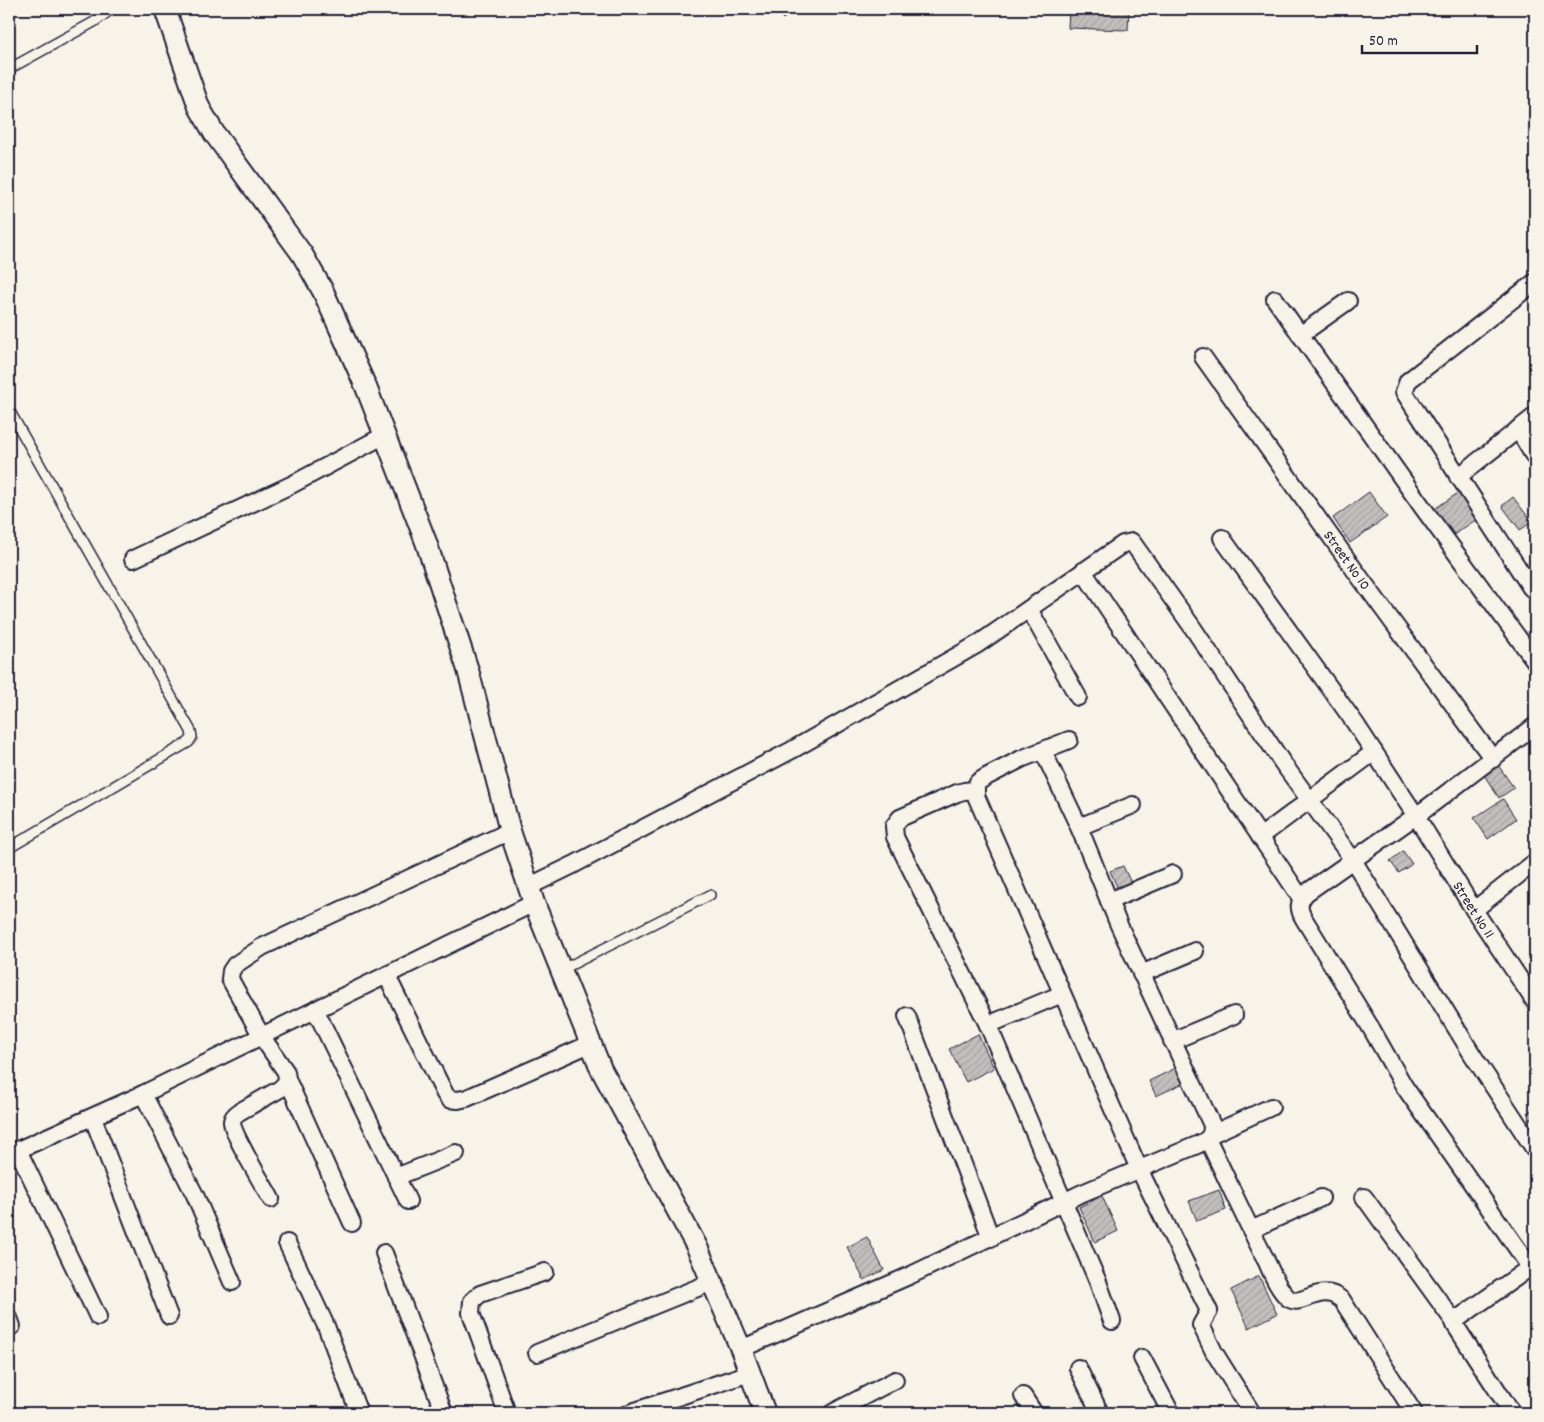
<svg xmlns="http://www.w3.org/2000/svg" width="1544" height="1422" font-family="Dekko,sans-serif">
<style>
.building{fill:url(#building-hatch);stroke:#22223b}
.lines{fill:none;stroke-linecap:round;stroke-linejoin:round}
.service-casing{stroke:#22223b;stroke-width:12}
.minor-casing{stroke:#22223b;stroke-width:20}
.tertiary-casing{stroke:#22223b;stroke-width:24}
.service{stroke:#f7f3e8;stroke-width:9}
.minor{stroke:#f7f3e8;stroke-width:16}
.tertiary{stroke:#f7f3e8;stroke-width:20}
.labels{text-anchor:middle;stroke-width:4;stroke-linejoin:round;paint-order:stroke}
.street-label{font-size:15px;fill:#22223b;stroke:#f7f3e8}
</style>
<defs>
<pattern id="building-hatch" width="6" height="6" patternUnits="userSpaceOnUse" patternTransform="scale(1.25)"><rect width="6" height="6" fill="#c2bfbd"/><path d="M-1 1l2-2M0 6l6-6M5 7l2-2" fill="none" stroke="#a6a4a3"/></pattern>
</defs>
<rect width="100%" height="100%" fill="#f7f3e8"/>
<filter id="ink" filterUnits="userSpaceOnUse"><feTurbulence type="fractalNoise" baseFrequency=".02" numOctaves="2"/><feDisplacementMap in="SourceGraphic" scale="10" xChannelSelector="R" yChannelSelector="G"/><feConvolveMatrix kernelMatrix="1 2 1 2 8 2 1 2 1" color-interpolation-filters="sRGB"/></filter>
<g filter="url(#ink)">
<path class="building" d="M774,9h21l-12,10z
M1069,9h60l-1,21 -60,-2z
M1369,492l18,25 -37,26 -17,-25z
M1458,493l19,26 -25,17 -19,-26z
M1513,497l19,25 -12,8 -18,-24z
M1498,765l16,23 -15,10 -15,-23z
M1503,799l13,20 -28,20 -14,-21z
M1403,851l9,13 -13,9 -9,-12z
M1123,866l8,17 -13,6 -8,-18z
M978,1034l16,34 -28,14 -17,-33z
M1180,1066l8,15 -32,15 -7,-15z
M1535,1107v18l-8,-12z
M1219,1190l7,20 -29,11 -8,-20z
M1102,1196l16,35 -23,11 -16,-35z
M867,1237l17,33 -20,10 -17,-33z
M1259,1276l18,38 -28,14 -18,-38z"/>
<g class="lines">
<defs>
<path id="service" d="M9,69l85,-47 18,-13
M9,410l182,321 1,6 -3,5 -180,106
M561,970l149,-75"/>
<g id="minor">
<path d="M1275,299l148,209 112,153"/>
<path d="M1300,335l48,-34"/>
<path id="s1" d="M1203,357l153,215 137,187"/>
<path d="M1518,429l17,29"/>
<path d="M1458,477l77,-61"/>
<path id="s2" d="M1222,538l133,185 61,93 58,94 61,92"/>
<path d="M133,559l160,-75 92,-49"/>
<path d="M1083,571l218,327"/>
<path d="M1531,588l-127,-196 4,-11 127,-99"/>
<path d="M1029,609l49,88"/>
<path d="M1069,740l-48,19 -35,18 -8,5 -2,4v10l163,373 70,142 -8,14 13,27 38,61"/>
<path d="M975,790l-11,1 -7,2 -57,25 -6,8 1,11 93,188 110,257 14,39"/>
<path d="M1079,827l54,-22"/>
<path d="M1260,837l114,-85"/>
<path d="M528,887l45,-22 219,-115 186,-106 145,-100 9,-2 61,86 89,134 71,98 119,194 63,96"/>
<path d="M1109,901l64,-27"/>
<path d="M1474,910l61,-48"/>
<path d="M1141,974l54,-23"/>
<path d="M387,976l58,118 4,5 9,1 9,-2 123,-54"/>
<path d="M316,1011l92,190"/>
<path d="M907,1016l84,222"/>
<path d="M988,1025l74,-31"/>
<path d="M1172,1041l62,-26"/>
<path d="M287,1079l65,144"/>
<path d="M143,1094l52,101 37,87"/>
<path d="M93,1118l76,198"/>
<path d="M1212,1134l59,-27"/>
<path d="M1208,1140c19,39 37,79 57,118 6,13 12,30 23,40 14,11 32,-17 54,2l72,113"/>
<path d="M18,1150l80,167"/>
<path d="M9,1154l134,-60 391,-191"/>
<path d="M396,1177l60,-24"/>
<path d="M1364,1197l91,126"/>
<path d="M271,1199c-7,-13 -40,-67 -39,-78 1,-5 4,-7 7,-9l41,-23 5,-5 2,-5 -1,-7 -24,-35 -32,-58 1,-8 4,-6 27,-18 248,-116"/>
<path d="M1251,1230l70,-32"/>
<path d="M287,1243l39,83 33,87"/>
<path d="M384,1253l60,160"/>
<path d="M1530,1267l-126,-181 -33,-58 -67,-109c-6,-10 -6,-17 2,-26l121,-85 108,-82"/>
<path d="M9,1318l3,8"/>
<path d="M741,1349l170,-74 169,-81 117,-49c10,-5 15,-7 15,-20l-94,-202 -39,-96 -36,-76"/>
<path d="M537,1353l175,-71"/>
<path d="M1142,1358l29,55"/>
<path d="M1078,1368l22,45"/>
<path d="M1023,1396l11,17"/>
<path d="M507,1413l-36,-100 1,-12 8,-7 65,-22"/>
<path d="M629,1413l121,-40"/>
<path d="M832,1413l63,-33"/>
<path d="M1512,1413l-57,-88 1,-5 79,-56"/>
</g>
<path id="tertiary" d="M165,9l34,98 15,26 88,121 21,37 43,96 60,155 42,128 42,161 24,72 67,166 96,178 44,102 24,64"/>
</defs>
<use href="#service" class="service-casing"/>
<use href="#minor" class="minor-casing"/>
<use href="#tertiary" class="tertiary-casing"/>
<use href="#service" class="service"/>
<use href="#minor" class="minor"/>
<use href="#tertiary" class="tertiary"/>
</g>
</g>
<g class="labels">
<g class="street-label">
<text dy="5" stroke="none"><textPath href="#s1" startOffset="249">Street No 10</textPath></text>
<text dy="5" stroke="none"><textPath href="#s2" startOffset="449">Street No 11</textPath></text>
</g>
</g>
<rect width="1544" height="1422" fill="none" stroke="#f7f3e8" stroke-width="30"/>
<rect x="15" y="15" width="1514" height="1392" fill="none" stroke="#22223b" stroke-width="2" filter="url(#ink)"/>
<path d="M1362 45v8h115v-8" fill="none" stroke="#22223b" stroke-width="2.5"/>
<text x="1369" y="45" font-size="15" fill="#22223b" stroke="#f7f3e8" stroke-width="4" paint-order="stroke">50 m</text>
</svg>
